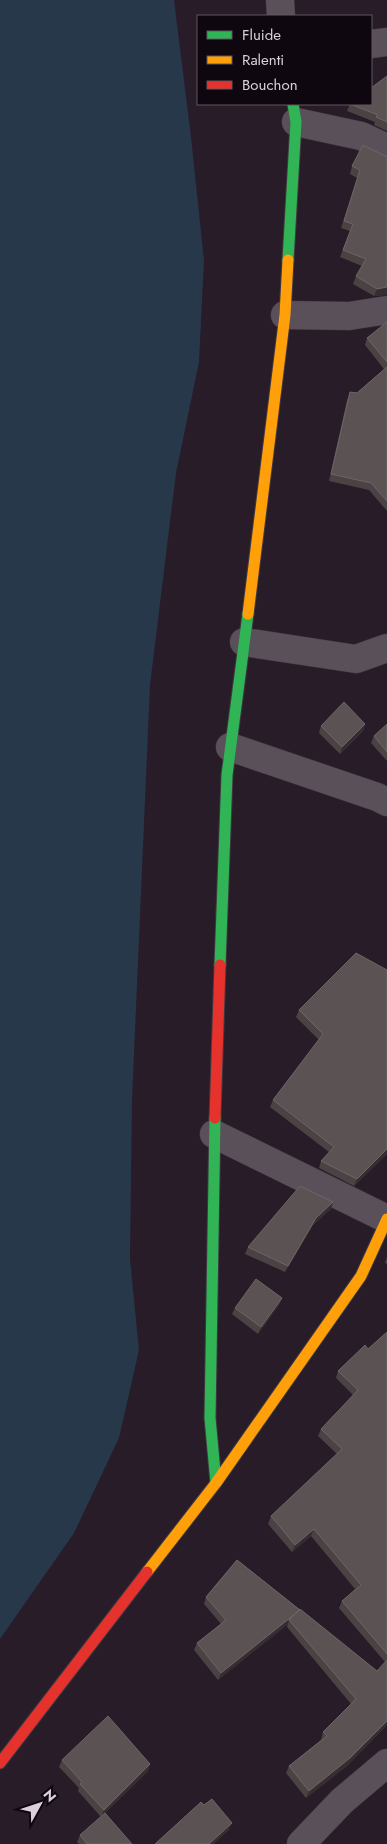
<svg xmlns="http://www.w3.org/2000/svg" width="387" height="1844" font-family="Jost,sans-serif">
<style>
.water{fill:#27384a}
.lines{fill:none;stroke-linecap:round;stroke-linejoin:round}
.street-casing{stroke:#403840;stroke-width:29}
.fast-casing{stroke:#403840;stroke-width:13}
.slow-casing{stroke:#403840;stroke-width:13}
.jam-casing{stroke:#403840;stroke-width:13}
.street{stroke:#595059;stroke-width:28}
.fast{stroke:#30b455;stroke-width:11}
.slow{stroke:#ff9f0a;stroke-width:11}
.jam{stroke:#e5322d;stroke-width:11}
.wall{fill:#4b4343}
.shaded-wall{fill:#362d31}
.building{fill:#5b5254;stroke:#6f6569}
</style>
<rect width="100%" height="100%" fill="#271c27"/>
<path class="water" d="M0,0h174l17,137 13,123 -5,102 -23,111 -26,212 -18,415 -2,159 9,91 -20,88 -45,95 -74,106z"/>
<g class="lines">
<defs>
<path id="street" d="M280,0l1,16
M371,44l16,-2
M296,122l65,14 26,12
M285,315l64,1 38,-6
M244,642l112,17 31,-11
M230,747l147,50 10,5
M214,1134l173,85
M301,1844l41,-43 45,-38"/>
<path id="fast" d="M288,260l8,-138 -3,-18
M220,965l7,-190 21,-161
M215,1118l-5,300 6,65"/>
<path id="slow" d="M248,614l37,-299 3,-55
M147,1572l69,-89 145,-207 26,-57"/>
<path id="jam" d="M215,1118l5,-153
M0,1763l147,-191"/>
</defs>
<use href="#street" class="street-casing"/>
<use href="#fast" class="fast-casing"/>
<use href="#slow" class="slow-casing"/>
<use href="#jam" class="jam-casing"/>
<use href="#street" class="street"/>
<use href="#fast" class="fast"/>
<use href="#slow" class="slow"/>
<use href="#jam" class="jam"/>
</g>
<path class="wall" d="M387,76v55l-13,-6 1,-3 -28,-11 3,-7z
M383,155l2,140 -11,1 -21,-12 3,-8 6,-10 -22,-9 10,-26 -9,-3 16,-50 -7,-4 2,-8z
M387,322v189l-18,-21 -40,-9 18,-81 3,-8 7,1 27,-24 -19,-24 2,-7z
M365,724l-2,7 -23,23 -21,-21 2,-7z
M387,724v37l-16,-18 3,-7z
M356,953l31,201 -33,32 -35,-18 2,-7 8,-9 -59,-45 3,-7 46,-60 -23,-23 3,-7z
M333,1202l-2,7 -18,16 -28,47 -40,-18 3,-7z
M387,1257v7l-2,-1z
M282,1298l-3,7 -21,29 -26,-20 3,-6z
M387,1332v393l-40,41 -41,32 -20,-25 3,-7 32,-26 2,-8 28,-28 -64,-77 1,-3 -70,56 -24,-30 3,-7 24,-19 -17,-20 2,-7 31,-37 140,111 8,-9 -46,-54 3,-7 13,-12 -44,-53 -19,16 -24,-28 3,-8 66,-62 -19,-18 3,-7 32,-34 -17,-17 2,-7 30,-22z
M62,1760l88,4 -2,7 -47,46 -23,-26 1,-3 -20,-21z
M80,1835l52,9h-53l-2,-2z"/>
<path class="shaded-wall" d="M387,287v8l-13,1 3,-7z
M365,724l-2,7 -23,23 2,-7z
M387,1149v5l-33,32 3,-7z
M333,1202l-2,7 -18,16 -28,47 3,-6 28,-48z
M282,1298l-3,7 -21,29 3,-7z
M314,1529l-3,7 -19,16 3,-7z
M300,1610l-11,10 -1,4 -70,56 3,-7z
M387,1721v4l-40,41 -41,32 3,-7z
M150,1764l-2,7 -47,46 3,-7z
M232,1823l-3,7 -15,14h-5z"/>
<path class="building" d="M387,76v46l-11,-5 2,-2 -28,-11h21v-16z
M363,145l20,10 4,1v131l-10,2 -21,-13 10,-17 -23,-9 10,-26 -9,-3 16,-51 -8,-4z
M387,322v40l-20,-24z
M387,367v134l-16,-18 -40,-9 19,-82 7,1z
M344,702l21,22 -23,23 -21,-21z
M387,724v28l-13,-16z
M356,953l31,17v179l-30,30 -36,-18 13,-14 -61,-47 50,-66 -24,-24z
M300,1186l33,16 -17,16 -28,48 -40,-19z
M256,1279l26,19 -21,29 -26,-19z
M387,1332v322l-45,-53 19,-16 -47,-56 -19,16 -24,-29 71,-67 -21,-20 37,-39 -20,-19 27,-26 3,4z
M237,1560l63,50 -79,63 -24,-30 29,-23 -20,-23z
M300,1609l77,62 10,-11v61l-37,37 -41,33 -20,-25 38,-30 -4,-4 33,-33 -67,-79z
M108,1716l42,48 -46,46 -24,-26 2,-2 -20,-22z
M212,1799l20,24 -23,21h-54l46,-42 3,3z
M105,1813l27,31h-45l-7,-9z"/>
<rect x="197" y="15" width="175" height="90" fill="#0e070f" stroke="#605761"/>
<rect x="207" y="31" width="25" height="8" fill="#30b455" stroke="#605761"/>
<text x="242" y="40" font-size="15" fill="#dccfdc">Fluide</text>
<rect x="207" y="56" width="25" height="8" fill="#ff9f0a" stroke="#605761"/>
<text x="242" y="65" font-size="15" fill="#dccfdc">Ralenti</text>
<rect x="207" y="81" width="25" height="8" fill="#e5322d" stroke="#605761"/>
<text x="242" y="90" font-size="15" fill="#dccfdc">Bouchon</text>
<g transform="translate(40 1804) rotate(50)" stroke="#0e070f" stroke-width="4" paint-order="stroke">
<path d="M0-4L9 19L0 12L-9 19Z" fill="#dccfdc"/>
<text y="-8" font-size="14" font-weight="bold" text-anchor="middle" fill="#dccfdc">N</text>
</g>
</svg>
